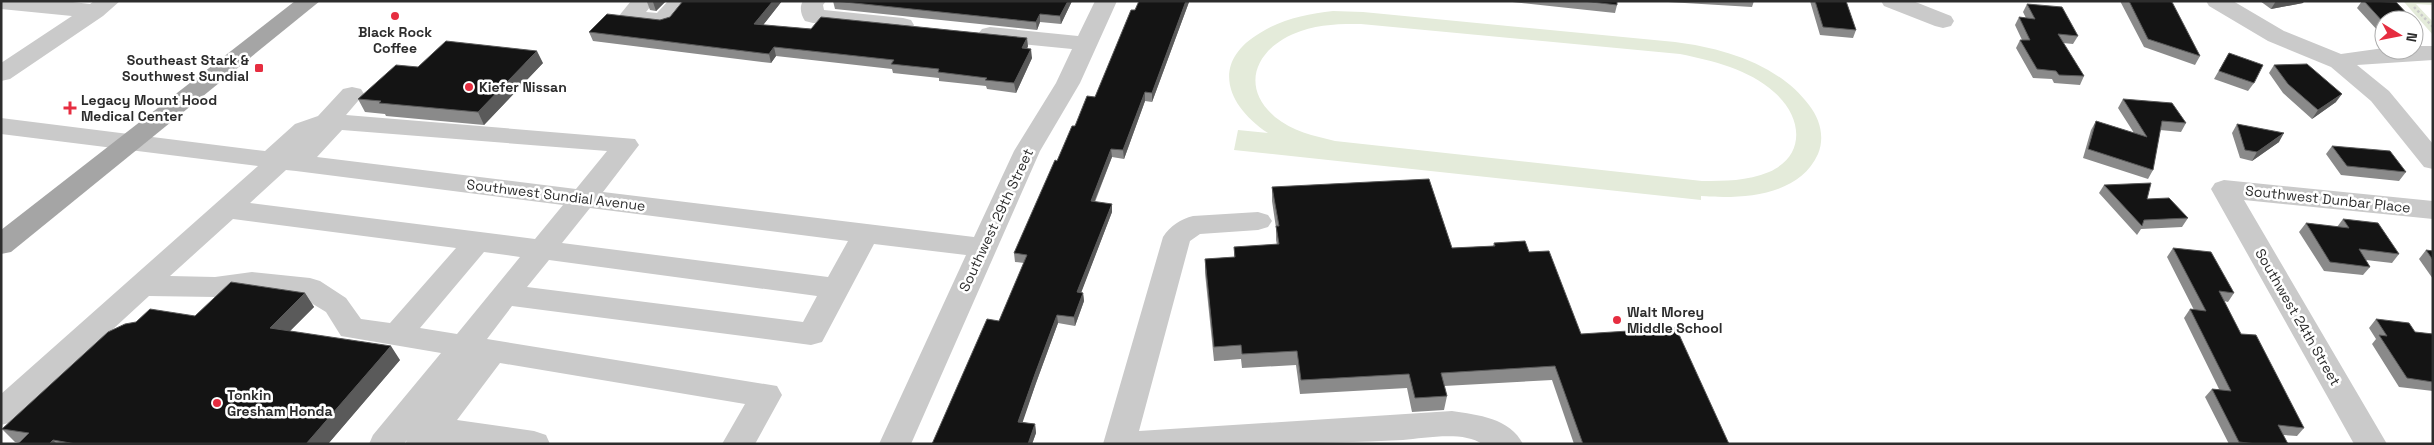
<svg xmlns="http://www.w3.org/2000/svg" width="2434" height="445" font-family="'Space Grotesk',sans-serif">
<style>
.green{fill:#e4ebda;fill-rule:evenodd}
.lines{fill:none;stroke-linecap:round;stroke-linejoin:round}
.path{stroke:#cacaca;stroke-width:2.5;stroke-dasharray:2.5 2.5;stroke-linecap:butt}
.minor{fill:#cacaca;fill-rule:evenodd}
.major{fill:#a5a5a5;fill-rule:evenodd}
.wall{fill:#8a8a8a}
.shaded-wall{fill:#5a5a5a}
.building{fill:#141414;stroke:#5a5a5a}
.poi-dot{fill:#e62d40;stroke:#fff;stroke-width:2}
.labels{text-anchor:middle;stroke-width:5;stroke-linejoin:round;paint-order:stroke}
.poi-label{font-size:14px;font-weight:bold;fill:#2d2d2d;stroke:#fff;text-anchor:start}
.street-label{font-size:14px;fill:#2d2d2d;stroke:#fff}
</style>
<rect width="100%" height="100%" fill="#fff"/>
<path class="green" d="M2382,1h51v4l-17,-1 17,18v13l-29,-33z
M1333,11l30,1 312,30c48,6 103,22 134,63 11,14 16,32 9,49 -19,43 -78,45 -117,42v4l-467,-50 4,-20 30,3c-40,-26 -59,-70 -8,-100 22,-14 47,-19 73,-22zM1361,24l319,30c34,7 68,15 94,38 28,24 33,63 -5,80 -22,9 -44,9 -67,9l-367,-40c-21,-5 -43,-10 -60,-24 -38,-33 -16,-72 26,-86 19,-7 40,-7 60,-7z"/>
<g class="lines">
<path class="path" d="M2414,7l19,20
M167,75l12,1"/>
<path class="minor" d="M1,1h63l26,3 4,-3h26l-17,15 -93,63 -9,2v-18l71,-47 -71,-7z
M631,1h24l-9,11 11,1 11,-12h23l-20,24 -8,2 -42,-5 -3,-5z
M803,1h23l-3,4 1,5 79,8 8,2 3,5 -3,5 -8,2 -90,-9 -8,-2c-4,-6 -6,-14 -2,-20z
M1095,1h22l-37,82 -40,68 -129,293h-32l87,-189 -92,-11 -52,98 -11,3 -299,-39 -25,33 290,47 5,9 -27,49h-33l23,-40 -245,-41 -43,57 77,11 12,4 4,9h-145l2,-4 -3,4h-35l4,-9 68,-82 -100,-17 -15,-24 -23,-14 -51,-6 -37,5 -66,-1 -137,126 -11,3v-31l257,-228 -257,-32v-16l264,33 30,-27 23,-8 25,-27 9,-2 9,2 3,5 -18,21 289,24 4,6 -36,47 371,45 40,-86 42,-68 16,-34 -82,-8 -8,-2 -4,-5 4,-5 8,-2 88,9zM342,130l265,21 -31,38 -259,-32zM286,170l10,1 267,34 -28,34 -285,-36zM590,208l258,33 -20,36 -266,-34zM233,219l223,29 -66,75 -29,-4 -15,-21 -26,-17 -10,-3 -58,-6 -37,5 -45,-1zM484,252l36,5 -63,77 -37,-6zM549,260l268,36 -14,26 -276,-35z
M1881,1h32l38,15 3,5 -3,5 -8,2 -8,-2 -51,-20z
M2206,1h27l51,30 57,23 43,-6v2h30v-4h19v14l-76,5 32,26 44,53v25l-9,-2 -53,-66 -40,-34 -63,-26 -59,-35z
M2224,180l209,21v18l-189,-19 143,244h-33l-143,-255 4,-6z
M1258,212l10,3 4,6 -4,6 -10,3 -58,4 -10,7 -51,190 313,-20c26,4 58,7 71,33h-41c-18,-13 -57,-6 -79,-4 -100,5 -200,4 -300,4l60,-207c7,-11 18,-18 30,-21z"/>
<path class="major" d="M295,1h25l-309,251 -10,2v-24z"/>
</g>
<path class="wall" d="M666,1l-10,10 -6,-1 -3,-8z
M683,1h99l-19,24 265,21 -1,3 5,9 -16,35 -29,-4 -1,-3 -47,-5v-3l-46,-5 -1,-4 -116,-13 -5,7 -178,-22 -4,-9 71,-12 10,-3z
M833,1h239l-11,23 -21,-2 -3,8 -202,-21z
M1503,1h114v4l-2,8z
M1668,1h86l-2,6 -84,-5z
M1810,1h36l10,29 -3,8 -33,-3z
M2120,1h48l32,55 -5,9 -51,-18z
M2260,1h44l-1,2 -32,6z
M2362,1h18l4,19v11l-5,1 -22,-24z
M1189,2l-37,100 -7,-1 -21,58 -12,-2 -17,45 17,10 -31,80 2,1 1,8 -9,25 -17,-3 -22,60 -14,39 13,2 1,9 -4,11h-100l67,-123 25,-58 -9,-1 -1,-9 43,-92 18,-35 20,-29 40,-87z
M2027,4l51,32 -5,8 -10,-1 21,33 -4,9 -26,-2 -2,-4 -19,-1 -17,-30 4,-8h2l-7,-15 4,-8 7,1 -3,-6z
M2229,53l25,30 -6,8 -34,-12z
M543,63l-59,62 -98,-9 -1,-2 -20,-2 -7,-13 60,-32z
M2274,65l62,37 -24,17 -29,-26 -14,-20z
M2123,99l63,24 -5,9 -21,-2 -7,40 -5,9 -65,-21 8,-28 5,-9 38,12 -16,-25z
M2237,124l42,18 -27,19 -12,-3 -8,-25z
M2332,146l74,26 -7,9 -58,-6 -15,-21z
M2104,185l43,14 41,19 -6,9 -41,2 -4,6 -38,-42z
M1272,187l180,61 41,-2 1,-3 35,9 52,82 148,110h-155l-22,-64 -108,6 3,10 -3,14 -32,2 -5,-24 -107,6 -4,-29 -54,3 -1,-9 -27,2 -9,-88v-14l29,-2v-10l43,-2 -1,-5v-12l-4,-27z
M2343,219l56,35 -7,9 -26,-3 4,7 -7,8 -39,-4 -25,-39 7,-9 31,4z
M2173,248l61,45 -6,9 -4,-1 17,33 63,94 -7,8 -14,-1 5,9h-59l-24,-47 7,-8h7l-35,-71 6,-9 4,1 -27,-53z
M2426,250l7,1v28l-14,-20z
M305,293l9,14 -24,24 110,29 -72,84h-310l1,-1 -4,-1 -13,-13 193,-113z
M2376,319l39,13 18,2v57l-34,-4 -27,-43 4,-5 -7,-11z"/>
<path class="shaded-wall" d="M654,1h12l-10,10 -3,-9z
M773,1h9l-25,32 -3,-9z
M1068,1h4l-11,23 -1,-8z
M1186,1h3v1l-37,100v-9z
M2276,1h28l-1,2 -32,6z
M1040,14v8l-3,8 -1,-8z
M1027,38l1,8 -5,11 -1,-9z
M774,47l2,9 -5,7 -2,-9z
M1031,49l1,9 -16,35 -2,-10z
M537,51l6,12 -59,62 -6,-13z
M1145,92v9l-21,58 -1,-9z
M2342,94l-6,8 -24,17 6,-9z
M2284,133l-5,9 -27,19 5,-9z
M1111,149l1,8 -21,53v-9z
M1112,204v8l-34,89 -1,-9z
M305,293l9,14 -35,35 -9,-14z
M1083,293l1,8 -9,25 -1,-9z
M1057,315l1,8 -22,60 -16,47 -2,-8 17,-48z
M391,346l9,14 -72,84h-22z
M1035,424l1,9 -4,11h-4z
M53,440l4,4h-8z"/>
<path class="building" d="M683,1h90l-19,23 57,5 10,-12 206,21 -5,10 9,1 -17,34 -29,-3 2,-2 -49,-6 1,-3 -48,-5 3,-4 -120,-13 -5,7 -180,-22 18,-18 53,6 10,-3z
M835,1h233l-8,15 -20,-2 -4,8z
M1139,1h47l-34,92 -7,-1 -22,58 -12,-1 -20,52 21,3 -35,88 6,1 -9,24 -17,-2 -22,59 -17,48 17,2 -7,20h-96l55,-125 12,2 28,-66 -13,-2 41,-93 2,1 15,-35h3l12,-30 8,1 36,-87h4z
M1583,1h34v4z
M1815,1h31l10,29 -33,-3z
M2129,1h39l4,1 28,54 -52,-17z
M2364,1l32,1 17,18h-29v3z
M2027,4l35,3 16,29 -20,-2 26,42 -25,-1 -3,-4 -19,-2 -17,-29h10l-11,-23 16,2z
M446,41l91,10 -59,61 -99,-9 2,-2 -23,-2 38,-34 22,2z
M2229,53l34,12 -9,18 -35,-12z
M2307,64l35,30 -24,16 -30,-26 -14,-19z
M2123,99l49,4 14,20 -24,-2 -9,49 -65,-21 8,-28 51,16z
M2237,124l47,9 -27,19 -12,-2z
M2332,146l58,5 16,21 -59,-6z
M1429,179l23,69 43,-2 -1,-3 31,-2 4,11 20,-1 32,83 95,-6 53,116h-146l-28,-78 -114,7 6,23 -32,2 -6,-24 -108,6 -4,-29 -55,3 -1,-9 -27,2 -9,-88 30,-2 -1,-10 45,-3 -3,-18h3l-7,-39z
M2151,183l-4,16 22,-1 19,20 -44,2 -2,6 -38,-41z
M2343,219l35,4 21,31 -40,-5 11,18 -40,-5 -24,-39 43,5z
M2173,248l38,4 23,41 -15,-2 22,43 15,1 48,93 -26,-3 10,19h-31l-18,-2 -27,-53 19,2 -41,-82 16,2z
M2426,250l7,1v9z
M231,282l74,11 -35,35 121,18 -85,98h-230l-23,-4 -4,4h-31l11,-11 -27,-4 106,-97 17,-8 11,-2 14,-13 45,7z
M2376,319l33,4 6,9 18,2v48l-26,-4 -28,-43 8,1z"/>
<g class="poi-dot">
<circle cx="395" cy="16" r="5"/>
<rect x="254" y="63" width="10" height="10" rx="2.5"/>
<circle cx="469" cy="87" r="5"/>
<path d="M67.5 100.5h5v5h5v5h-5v5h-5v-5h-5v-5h5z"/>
<circle cx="1617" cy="320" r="5"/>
<circle cx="217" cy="403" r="5"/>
</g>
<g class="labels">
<g class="poi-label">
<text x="395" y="37" text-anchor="middle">Black Rock<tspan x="395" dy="16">Coffee</tspan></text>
<text x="249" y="65" text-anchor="end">Southeast Stark &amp;<tspan x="249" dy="16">Southwest Sundial</tspan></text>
<text x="479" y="92">Kiefer Nissan</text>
<text x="81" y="105">Legacy Mount Hood<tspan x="81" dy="16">Medical Center</tspan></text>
<text x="1627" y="317">Walt Morey<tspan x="1627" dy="16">Middle School</tspan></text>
<text x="227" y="400">Tonkin<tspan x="227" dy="16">Gresham Honda</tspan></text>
</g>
<g class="street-label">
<text transform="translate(556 195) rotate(7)" y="5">Southwest Sundial Avenue</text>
<text transform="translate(2328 199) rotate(6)" y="5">Southwest Dunbar Place</text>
<text transform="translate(996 220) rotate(-65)" y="5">Southwest 29th Street</text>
<text transform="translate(2298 317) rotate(60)" y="5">Southwest 24th Street</text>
</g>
</g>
<rect width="2434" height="445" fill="none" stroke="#2d2d2d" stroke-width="5"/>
<g transform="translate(2399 35) rotate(100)"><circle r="24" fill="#ffffff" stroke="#ababab"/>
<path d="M0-4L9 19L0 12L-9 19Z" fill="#e62d40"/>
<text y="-8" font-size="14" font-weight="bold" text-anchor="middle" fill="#2d2d2d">N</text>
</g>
</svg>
